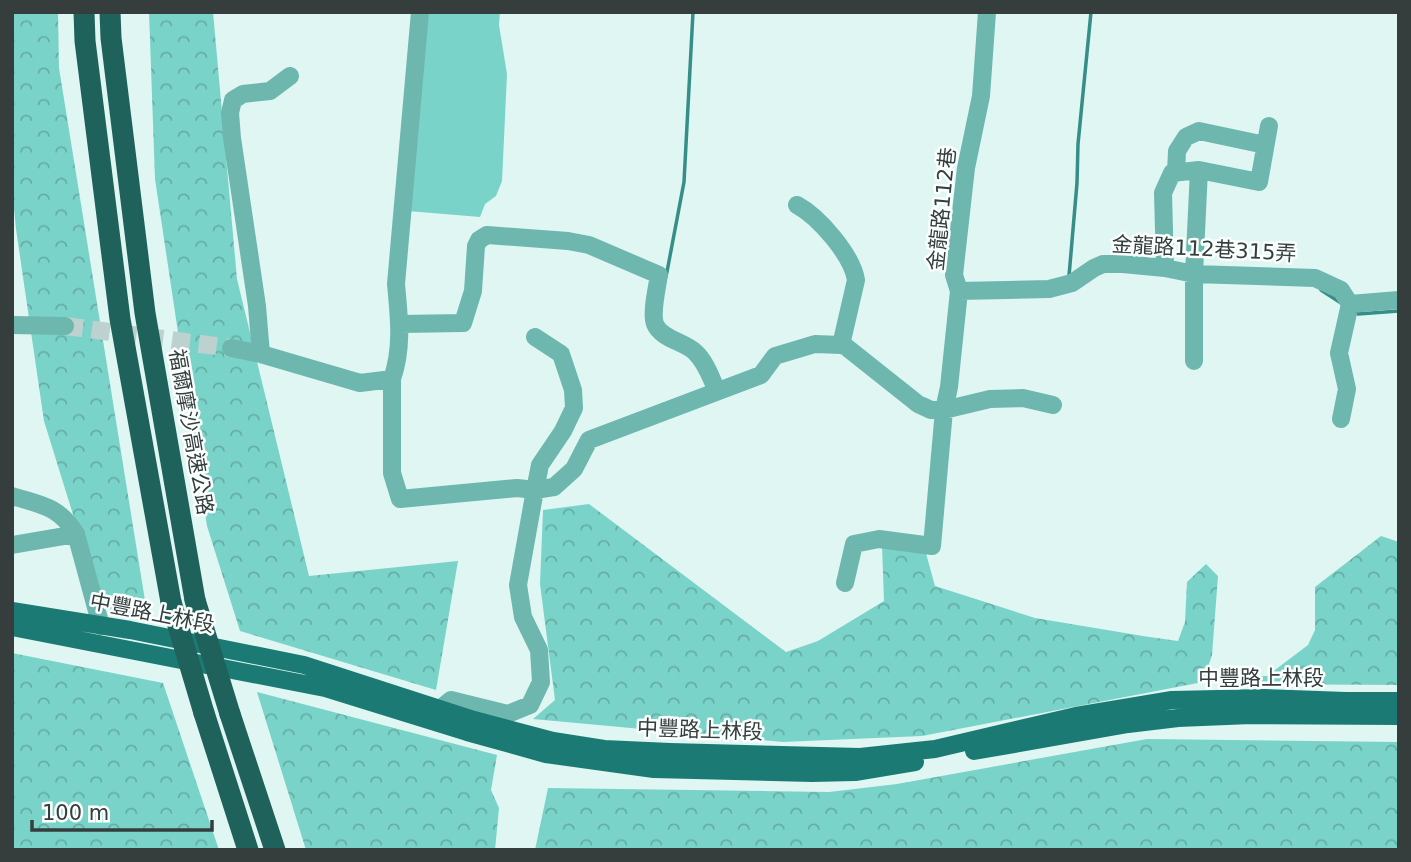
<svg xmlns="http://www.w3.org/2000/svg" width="1411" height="862" font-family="'DejaVu Sans','Noto Sans TC',sans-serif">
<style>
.forest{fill:url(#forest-crowns)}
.park{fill:#7ad3c9}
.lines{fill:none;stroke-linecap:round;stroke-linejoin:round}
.stream{stroke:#358e87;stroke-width:3.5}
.minor-tunnel{stroke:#bdd1cf;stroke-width:18;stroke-dasharray:18 9;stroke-linecap:butt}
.minor{stroke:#6db7af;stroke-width:18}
.major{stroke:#1b7b74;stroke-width:18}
.highway{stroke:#1f625c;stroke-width:21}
.highway-bridge{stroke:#1f625c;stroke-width:21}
.labels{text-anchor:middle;stroke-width:5;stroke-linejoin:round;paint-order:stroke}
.street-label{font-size:21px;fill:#353e3d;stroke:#fafffe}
</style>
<defs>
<pattern id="forest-crowns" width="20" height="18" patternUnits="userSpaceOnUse" patternTransform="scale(1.75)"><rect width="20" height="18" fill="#7ad3c9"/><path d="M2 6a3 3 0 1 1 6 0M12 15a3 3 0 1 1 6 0" fill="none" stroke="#65ada4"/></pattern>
</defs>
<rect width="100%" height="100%" fill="#dff6f3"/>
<path class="forest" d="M12,12h46l1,56 89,551 -43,-10 -21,-59 -40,-129 -28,-192 -4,-41z
M149,12h64l24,267 72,297 149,-15 -22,129 -196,-59 -33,-105 -52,-347z
M589,504l197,148 32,-11 66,-40 -2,-56 42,1 11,40 100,32 108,18 35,5 7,-19 2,-40 19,-18 12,12 -6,79 -9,27 -281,54 -139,6 -250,-23 22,-19 -15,-116 3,-74z
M1381,536l18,6v143l-150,-1 -18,-7 36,-1 41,-31 7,-15v-43z
M12,653l151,30 56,167h-207z
M257,692l240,63 -6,35 8,18 -4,42h-189z
M1147,739l252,3v108h-864l13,-62 281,4 68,-8z"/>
<path class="park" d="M428,12h72l-1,13 8,49 -5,107 -6,15 -11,8 -5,13 -72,-6z"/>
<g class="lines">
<path class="stream" d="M1069,276l8,-93 1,-39 13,-132
M666,277l18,-95 9,-170
M1321,290l20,13
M1353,311l5,3 41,-3"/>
<path class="minor-tunnel" d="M65,326l166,22"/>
<path class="minor" d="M420,12l-24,272c3,32 7,64 -4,95v94l8,26 117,-11 18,2 5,-25 23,-34 11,-23 -1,-18 -12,-36 -26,-17
M1199,170l60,12 10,-56
M1176,173l1,-22 9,-14 13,-6 66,14
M797,205c22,12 55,50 59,75l-15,65
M1165,268l-2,-75 9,-20 27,-3 -5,104v87
M959,291l90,-2 23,-6 22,-15 9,-4h20l42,4 29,6 121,4 26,12 9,14 49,-4
M400,324l63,-1 10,-32 3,-45 3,-6 8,-5 81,6 21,4 70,30c-2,13 -8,38 -4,49 6,15 30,18 40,28 11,10 16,26 22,39
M12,325l53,1
M231,348l30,6 -4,-48 -25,-168 -2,-25 3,-13 10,-6 27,-3 20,-15
M261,354l99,29 32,-4
M1341,419l6,-30 -8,-36 11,-49
M12,496c29,9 47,10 64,38l25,92
M12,545l64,-11
M845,583l9,-39 25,-5 53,7 12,-136 46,-11 33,-1 30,7
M440,720v-11l11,-9 57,14 22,-9 11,-23 -2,-32 -16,-33 -5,-32 17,-95 19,-3 20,-18 15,-29 172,-65 14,-19 40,-12 26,1 4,1 73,58 13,6h13l5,-23 10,-96 -5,-16 12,-107 15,-72 6,-84"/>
<path class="major" d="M12,611l118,19 174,35 170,55 79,21 51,8 66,3 190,5 75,-8 141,-33 96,-16 92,-2 82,3h53
M12,627l313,61 142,44 79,22 108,15 158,4 43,-1 60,-10
M974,751l154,-27 50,-6 73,-3 148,1"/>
<path class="highway" d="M84,12l1,29 35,278 51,283
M110,12l1,26 34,275 50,287
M204,713l44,137
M230,714l45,136"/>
<path class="highway-bridge" d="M195,600l35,114
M171,602l33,111"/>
</g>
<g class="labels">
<g class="street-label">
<text transform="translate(942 209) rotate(-84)" y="7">金龍路112巷</text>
<text transform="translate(1204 249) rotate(3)" y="7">金龍路112巷315弄</text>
<text transform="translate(191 432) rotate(80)" y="7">福爾摩沙高速公路</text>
<text transform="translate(152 613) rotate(11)" y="7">中豐路上林段</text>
<text x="1261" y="685">中豐路上林段</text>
<text transform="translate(700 730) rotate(2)" y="7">中豐路上林段</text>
</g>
</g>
<rect width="1411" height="862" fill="none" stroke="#353e3d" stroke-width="28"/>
<path d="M32 820v10h180v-10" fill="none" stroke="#353e3d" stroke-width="3.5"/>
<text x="42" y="820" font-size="21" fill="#353e3d" stroke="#fafffe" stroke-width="5" paint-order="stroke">100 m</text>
</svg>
